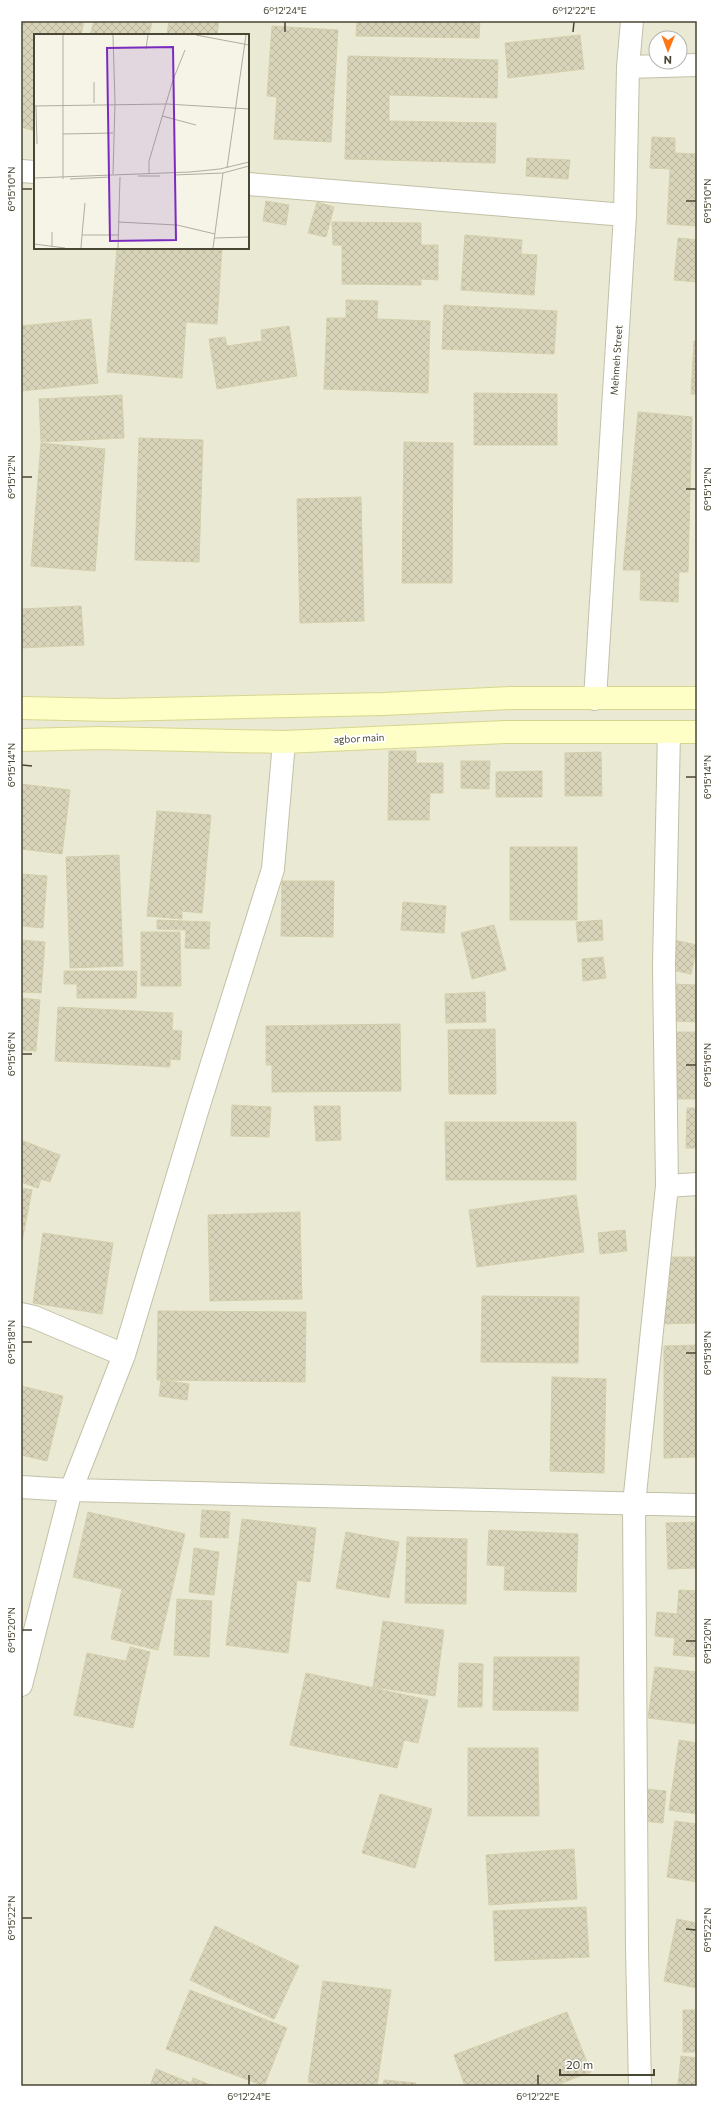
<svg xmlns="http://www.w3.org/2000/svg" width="718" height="2107" font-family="Commissioner,sans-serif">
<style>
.residential{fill:#eae9d3;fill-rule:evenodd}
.building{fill:url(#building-cross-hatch);stroke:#d4cfac}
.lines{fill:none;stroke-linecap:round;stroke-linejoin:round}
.minor-casing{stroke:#c2c0a7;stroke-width:24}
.secondary-casing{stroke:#d6d78e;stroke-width:24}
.minor{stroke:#fff;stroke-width:22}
.secondary{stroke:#fdffc6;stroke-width:22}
.ticks{fill:none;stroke:#494634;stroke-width:1.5}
.labels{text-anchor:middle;stroke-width:4;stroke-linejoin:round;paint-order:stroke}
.street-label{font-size:10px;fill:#494634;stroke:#fff}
.inset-road{fill:none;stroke:#b0ae9f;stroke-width:1}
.view{fill:#7b2cbf;fill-opacity:0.15;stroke:#7b2cbf;stroke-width:2}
.inset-edge{fill:none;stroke:#494634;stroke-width:2}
.neatline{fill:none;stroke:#494634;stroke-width:1.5}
.ticks-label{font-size:10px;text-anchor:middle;fill:#494634}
</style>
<defs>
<pattern id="building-cross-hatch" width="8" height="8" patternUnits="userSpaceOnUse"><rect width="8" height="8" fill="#d8d4ba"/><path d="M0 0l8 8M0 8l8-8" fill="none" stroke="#bbb7a0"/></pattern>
</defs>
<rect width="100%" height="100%" fill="#f5f4e6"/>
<path class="residential" d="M21,21h676v2065h-676zM35,35h213v213h-213zM656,38h24v24h-24z"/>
<path class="building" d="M21,21h63l-3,14h-46v96l-14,-4z
M94,21h58l-3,14h-59z
M169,21h50l-2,14h-50z
M357,21h123l-1,17 -123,-2z
M272,26l66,4 -7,112 -57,-3 3,-42 -10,-1z
M580,35l4,34 -76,9 -3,-35z
M348,56l150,4 -1,38 -108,-3v26l107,2 -1,40 -150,-4z
M652,137l23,1v15l22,1v72l-30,-2 3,-55 -20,-1z
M527,158l43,2 -2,19 -42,-3z
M266,201l23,4 -3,20 -23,-4z
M317,202l17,5 -8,30 -18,-4z
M332,222l89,1v22h17v35l-17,-1v6l-79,-1v-39h-9z
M465,235l57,5 -1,14 16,1 -3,40 -73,-5z
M678,238l19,2v42l-23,-2z
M117,248h105l-5,76 -31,-2 -4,56 -75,-6z
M346,300l32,1 -1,18 53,2 -2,72 -104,-4 3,-71h19z
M444,305l113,6 -3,43 -112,-5z
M91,319l7,64 -77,8v-65z
M289,326l8,50 -80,13 -8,-50 16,-2 2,9 35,-5 -1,-11z
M694,341h3v53h-6z
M474,393l83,1v51h-83z
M122,395l2,43 -83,4 -2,-43z
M638,412l54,5 -4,155h-9l-1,30 -38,-2 1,-30h-18z
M139,438l64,2 -4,122 -64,-2z
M404,442l49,1 -1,140h-50z
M41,443l64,6 -10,122 -64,-5z
M361,497l3,124 -64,2 -3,-124z
M81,606l3,39 -63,3v-39z
M389,751h27v12h27v30h-13l-1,27h-41z
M601,752l1,44h-37v-43z
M461,761h29l-1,28 -28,-1z
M542,771v26h-46v-25z
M21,784l49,6 -8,64 -41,-5z
M157,811l54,4 -9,98 -20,-2v8l-35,-3z
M510,847h67v73h-67z
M119,855l4,111 -53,2 -4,-111z
M21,874l26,2 -4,52 -22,-2z
M282,881h52l-1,56 -52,-1z
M403,902l43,4 -2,27 -43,-3z
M157,920l53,2 -1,27 -24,-1 1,-18 -29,-1z
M602,920l1,20 -25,2 -2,-20z
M494,925l12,45 -34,9 -11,-46z
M141,932h39l1,54h-40z
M21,940l24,2 -4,51 -20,-1z
M674,940l23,5 -6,29 -24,-5z
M603,957l3,21 -23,3 -1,-22z
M64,971h73l-1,27h-59v-14h-13z
M673,984l24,1v37l-26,-1z
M485,992l1,30 -40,1 -1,-29z
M21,998l19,2 -4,51 -15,-1z
M58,1007l115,6 -1,17 10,1 -2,29 -10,-1v8l-115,-6z
M400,1024l1,67 -129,1v-27h-6v-39z
M495,1029l1,65h-47l-1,-64z
M671,1032h26v67h-29z
M232,1105l39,2 -2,30 -38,-1z
M314,1106h26l1,34 -25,1z
M687,1108h10v40h-11z
M445,1122h131v58h-130z
M21,1140l39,15 -10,27 -9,-3 -3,9 -17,-6z
M21,1188l11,2 -11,57z
M576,1195l8,57 -107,15 -8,-57z
M696,1204h1v46h-1z
M300,1212l2,87 -92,2 -2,-86z
M625,1230l2,21 -27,3 -2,-21z
M43,1233l70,10 -11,71 -69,-11z
M661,1257h36v66l-36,1z
M482,1296l97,1 -1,66 -97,-1z
M158,1311l148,1 -1,70 -148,-2z
M697,1345v112l-33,1v-112z
M552,1377l54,2 -2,94 -54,-2z
M161,1380l28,4 -2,16 -28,-4z
M21,1386l42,10 -16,65 -26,-6z
M202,1510l28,2 -2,26 -28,-1z
M88,1512l97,22 -27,116 -47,-11 11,-50 -49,-12z
M242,1519l74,9 -6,54 -13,-2 -9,73 -62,-8z
M697,1522v46l-29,1 -2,-46z
M489,1530l89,4 -2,58 -72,-2 1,-24 -18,-1z
M346,1532l53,10 -10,56 -53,-10z
M407,1537l60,2 -1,65 -61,-1z
M194,1548l25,4 -5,43 -25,-3z
M679,1590l18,1v66l-24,-2 2,-17 -20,-2 2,-24 20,2z
M177,1599l35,2 -3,56 -35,-2z
M383,1621l61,9 -9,66 -62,-9z
M130,1647l20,5 -17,76 -59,-13 13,-62 39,8z
M494,1657h85l-1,54 -85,-1z
M459,1663l24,1 -1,43h-24z
M655,1667l42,5v52l-49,-6z
M306,1673l122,27 -10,43 -14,-3 -7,28 -107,-23z
M679,1740l18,3v71l-28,-4z
M468,1748h70l1,68h-71z
M646,1789l20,2 -3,32 -20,-2z
M380,1794l52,15 -17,59 -53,-15z
M675,1821l22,3v58l-30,-5z
M574,1849l3,50 -88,6 -3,-50z
M586,1907l3,50 -94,4 -2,-50z
M677,1919l20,4v65l-33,-7z
M215,1926l84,40 -25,53 -84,-39z
M323,1981l68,9 -14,96h-43l-26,-4z
M190,1990l97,38 -23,58 -98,-37z
M683,2010h14v42h-14z
M567,2012l24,60 -37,14h-89l-11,-31z
M681,2056l16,2v28h-19z
M156,2069l35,14 2,-5 20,8h-63z
M384,2080l32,3 -1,3h-32z"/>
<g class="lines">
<defs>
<path id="minor" d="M628,67l69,-2
M21,171l14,1
M248,184l377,31
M595,699l30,-484 3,-148 4,-46
M667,1186l30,-2
M21,1314l13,3 90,38
M21,1487l50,3 626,15
M21,1685l50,-195 53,-135 74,-247 75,-239 11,-127
M640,2086l-3,-136 -3,-446 33,-318 -3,-221 5,-233"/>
<path id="secondary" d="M21,708l92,2 270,-6 128,-6h186
M21,740l79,-2 184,4 221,-10h192"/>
</defs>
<use href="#minor" class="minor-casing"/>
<use href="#secondary" class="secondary-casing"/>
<use href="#minor" class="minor"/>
<use href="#secondary" class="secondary"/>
</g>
<path class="ticks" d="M285,32v-10M573,32l1,-10M22,189h10M686,201h10M22,477h10M686,489h10M22,765l10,1M686,777h10M22,1054h10M686,1065h10M22,1342h10M686,1353h10M22,1630h10M686,1641h10M22,1918h10M686,1929l10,1M249,2085v-10M538,2085v-10"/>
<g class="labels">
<g class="street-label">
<text transform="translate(616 360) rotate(-86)" y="4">Mehmeh Street</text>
<text transform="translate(359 738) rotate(-3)" y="4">agbor main</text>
</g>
</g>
<g transform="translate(34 34)">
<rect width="215" height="215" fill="#f5f4e6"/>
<path class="inset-road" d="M29,1v144M79,1l2,68 -2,71M162,1l53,10M112,15l2,-14M60,48v21M0,72l133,-2 82,5M2,72l1,38M128,82l34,9M29,100l50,-1M193,134l19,-133M115,139v-12l24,-81 12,-30M140,141l49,-2 26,-7M104,142h22M0,144l156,-6 30,-3 29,-7M36,145l40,-2M84,188l59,3 38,9M48,201l3,-32M180,204l35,-1M0,210l31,4M18,213v-15M47,214l1,-13h36M84,214l2,-71M179,214l10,-75"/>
<path class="view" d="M139,13l3,193 -66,1 -3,-193z"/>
<rect width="215" height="215" class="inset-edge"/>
</g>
<rect width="718" height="2107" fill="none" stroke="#ffffff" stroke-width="44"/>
<g transform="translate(668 50) rotate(181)"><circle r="19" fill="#ffffff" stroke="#b6b5ae"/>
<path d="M0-3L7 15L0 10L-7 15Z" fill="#ff7613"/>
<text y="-6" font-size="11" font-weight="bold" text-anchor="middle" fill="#494634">N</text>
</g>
<path d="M560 2069v6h94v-6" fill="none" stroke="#494634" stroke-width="2"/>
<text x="566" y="2069" font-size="12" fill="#494634" stroke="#ffffff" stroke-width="3" paint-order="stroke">20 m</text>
<rect x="22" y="22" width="674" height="2063" class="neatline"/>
<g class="ticks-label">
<text x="285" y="14">6°12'24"E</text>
<text x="574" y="14">6°12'22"E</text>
<text transform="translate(11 189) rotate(-90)" y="4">6°15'10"N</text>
<text transform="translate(707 201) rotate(-90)" y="4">6°15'10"N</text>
<text transform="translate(11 477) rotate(-90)" y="4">6°15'12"N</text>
<text transform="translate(707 489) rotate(-90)" y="4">6°15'12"N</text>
<text transform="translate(11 765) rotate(-90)" y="4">6°15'14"N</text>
<text transform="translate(707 777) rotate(-90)" y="4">6°15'14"N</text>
<text transform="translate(11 1054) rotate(-90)" y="4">6°15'16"N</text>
<text transform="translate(707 1065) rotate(-90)" y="4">6°15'16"N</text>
<text transform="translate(11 1342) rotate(-90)" y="4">6°15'18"N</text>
<text transform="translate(707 1353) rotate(-90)" y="4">6°15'18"N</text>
<text transform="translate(11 1630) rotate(-90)" y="4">6°15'20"N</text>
<text transform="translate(707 1641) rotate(-90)" y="4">6°15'20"N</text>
<text transform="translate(11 1918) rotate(-90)" y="4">6°15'22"N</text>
<text transform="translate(707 1930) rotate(-90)" y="4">6°15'22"N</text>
<text x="249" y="2100">6°12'24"E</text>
<text x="538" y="2100">6°12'22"E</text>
</g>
</svg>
